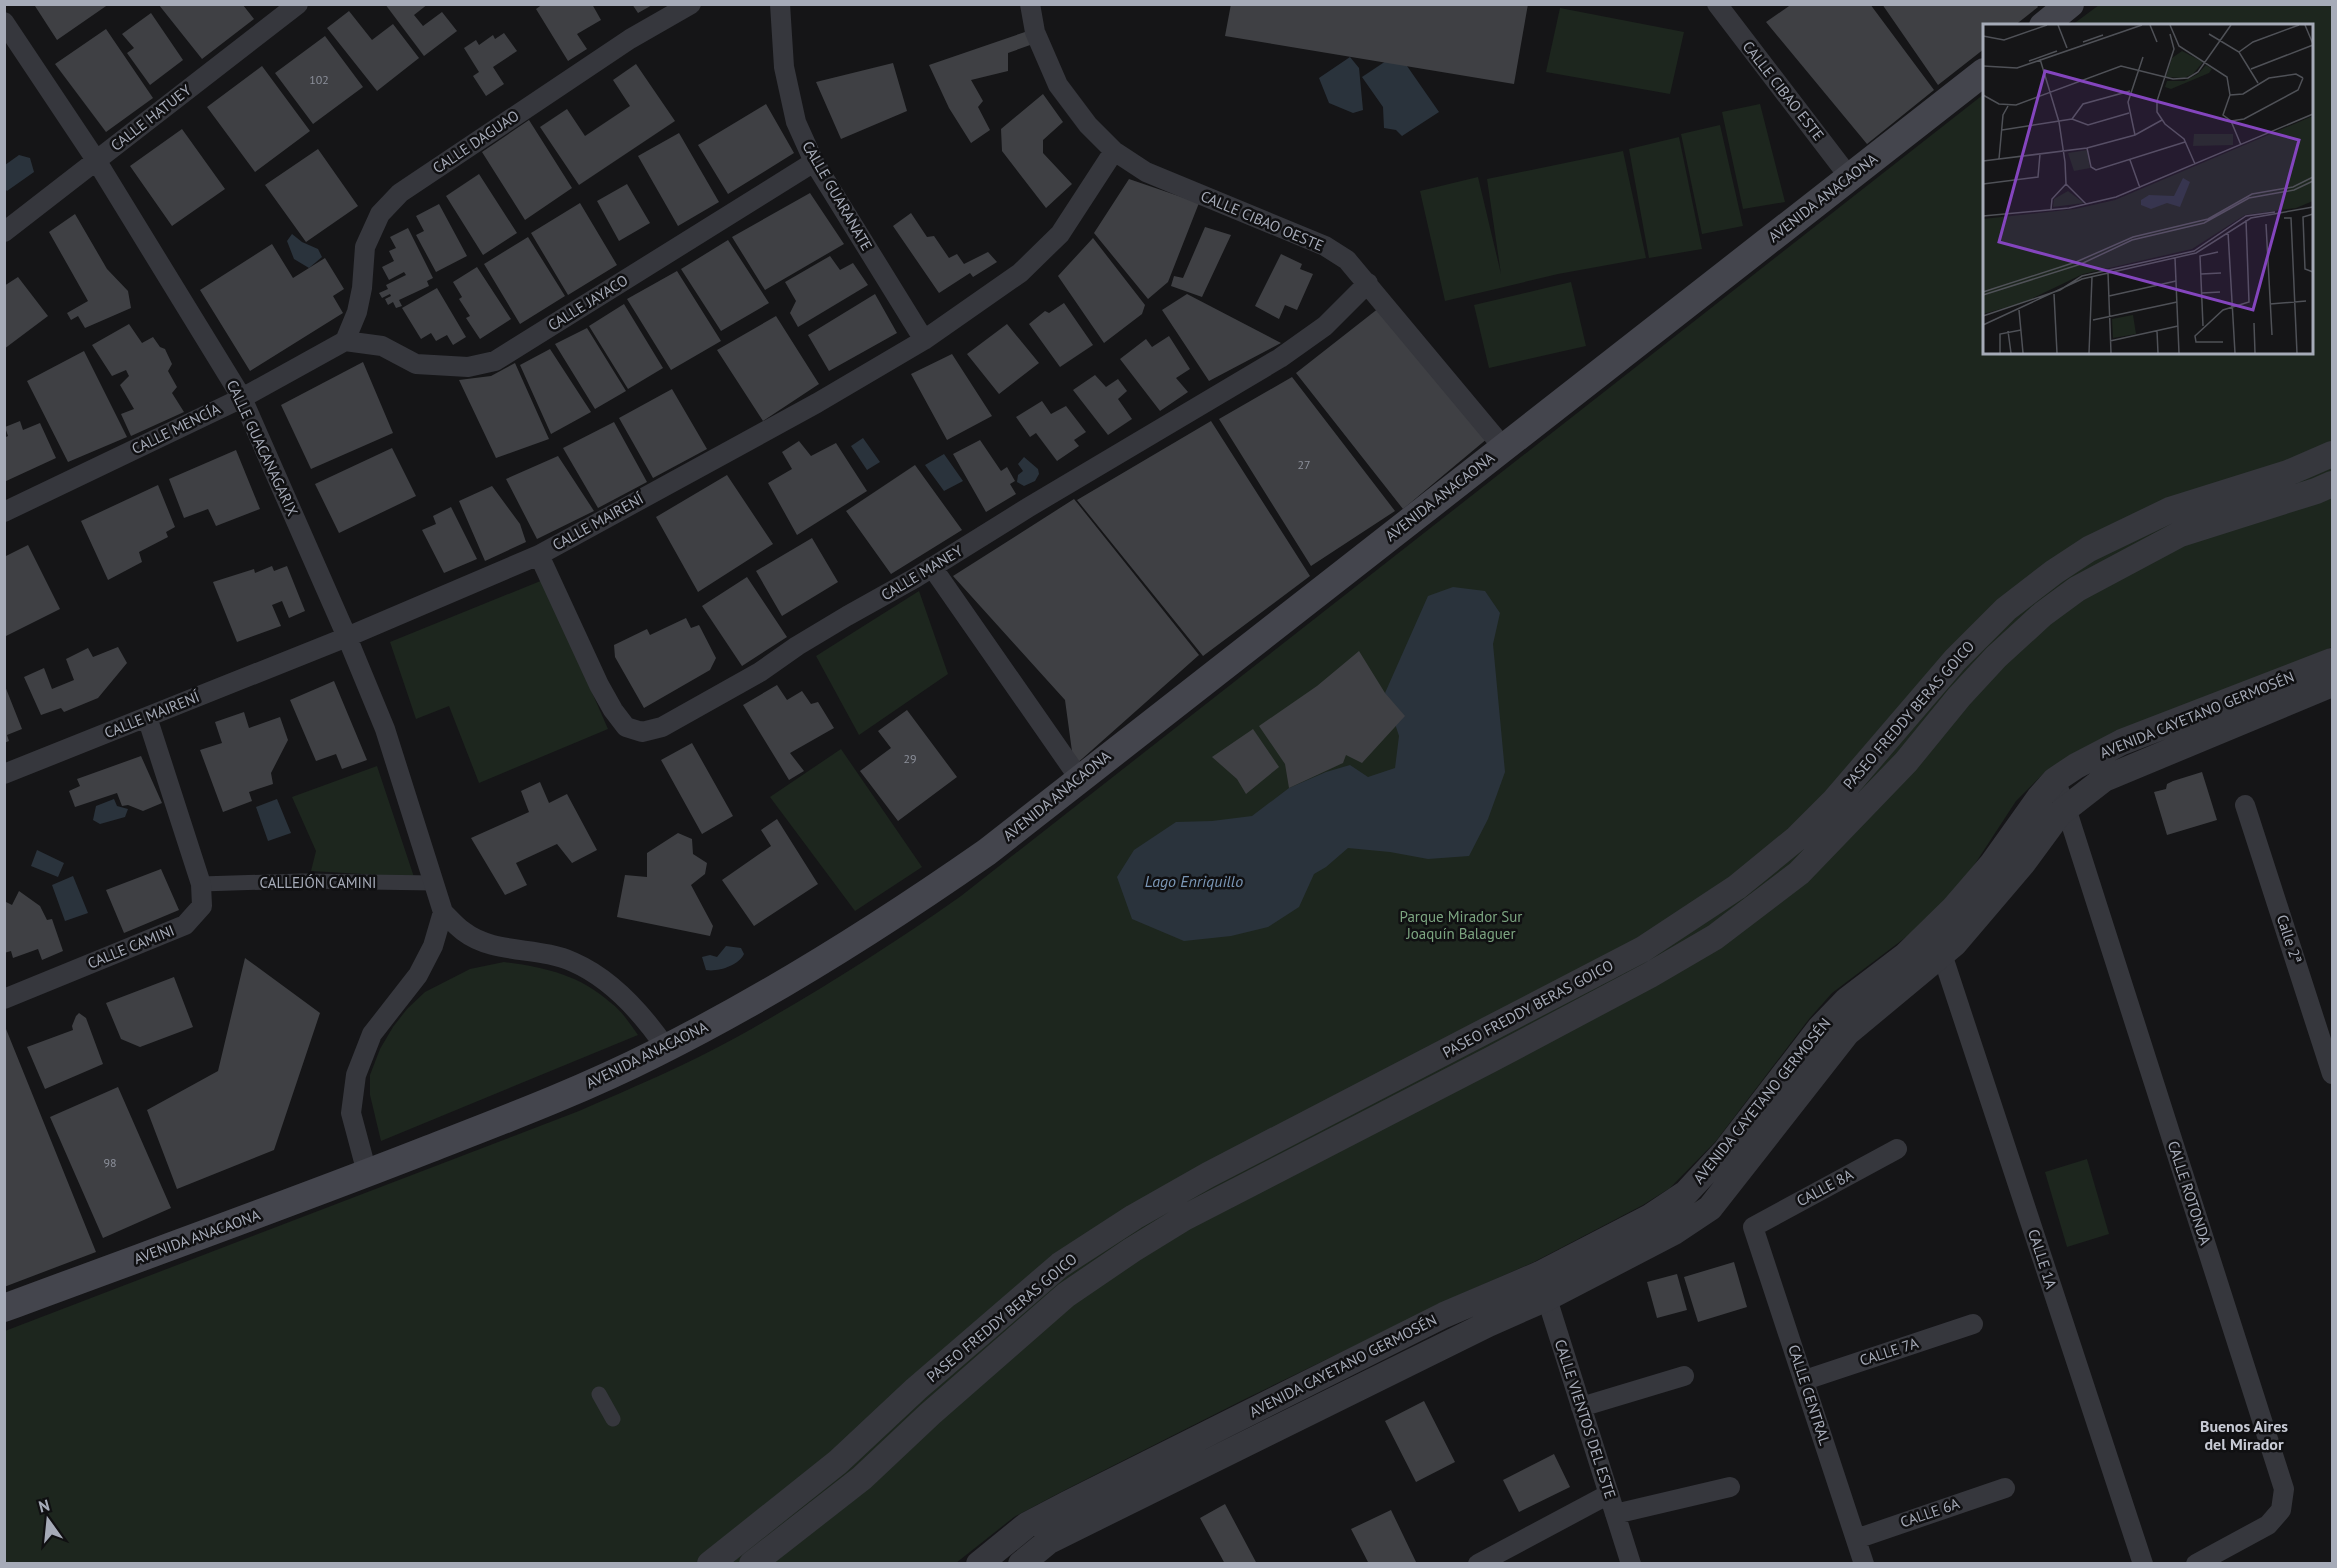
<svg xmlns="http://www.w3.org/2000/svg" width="2337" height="1568" font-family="'PT Sans',sans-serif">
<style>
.green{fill:#1d261e}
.water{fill:#2a333c}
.building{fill:#3f4044}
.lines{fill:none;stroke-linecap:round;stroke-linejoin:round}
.pedestrian{stroke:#36373d;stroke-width:15}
.minor{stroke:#36373d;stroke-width:20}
.tertiary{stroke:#36373d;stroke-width:26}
.secondary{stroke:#44454d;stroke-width:28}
.labels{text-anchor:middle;stroke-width:5;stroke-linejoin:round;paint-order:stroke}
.number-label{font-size:12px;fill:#8c909b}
.street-label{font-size:15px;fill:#a6abb8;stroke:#101012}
.park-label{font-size:15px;fill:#7ca580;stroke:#101012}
.water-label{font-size:16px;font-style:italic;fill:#7b97b6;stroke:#101012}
.neighbourhood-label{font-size:16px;font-weight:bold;fill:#c7cad4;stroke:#101012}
.inset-road{fill:none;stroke:#4f5157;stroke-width:1.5}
.view{fill:#8445be;fill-opacity:0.15;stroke:#8445be;stroke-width:3}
.inset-edge{fill:none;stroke:#a6abb8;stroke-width:3}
</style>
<rect width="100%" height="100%" fill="#151517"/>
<path class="green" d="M2099,5h233v642l-263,110 -22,13 -31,31 -47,72 -47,52 -90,68 -23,26 -93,122 -46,47 -27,17 -109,57 -77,34 -212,103 -184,93 -47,25 -58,46 -951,1v-233l574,-220c53,-23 107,-46 158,-74 77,-43 152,-90 224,-141l1023,-802v258h328v-326l-240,-1z
M1560,8l124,24 -14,62 -124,-22z
M1760,104l25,98 -42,7 -21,-97z
M1720,125l23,101 -41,8 -21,-100z
M1679,137l23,112 -53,9 -20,-109z
M1623,151l23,107 -88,16 -113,27 -25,-110 58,-14 23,97 -14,-95z
M1571,282l15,64 -97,22 -15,-63z
M543,580l65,149 -129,54 -30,-77 -33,13 -26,-77z
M919,591l29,83 -89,61 -43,-79z
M841,749l81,118 -67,44 -85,-114z
M377,766l37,111 -103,-6 5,-20 -24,-54z
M504,962c40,5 76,13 107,41 11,8 19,21 27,32l-257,106 -11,-46v-20l10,-26 13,-22 14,-18 18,-17 45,-23z
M2087,1159l22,75 -42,13 -22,-75z"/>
<path class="water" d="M1398,53l41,59 -37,24 -6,-6 -12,-2 -1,-21 -21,-30z
M1350,57l9,11 4,42 -10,3 -24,-10 -10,-25z
M19,155l11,3 4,14 -27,19 -2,-2v-24z
M292,234l10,8 16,7 4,8 -13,11 -15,-9 -7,-18z
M863,438l17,24 -13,8 -16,-24z
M944,454l19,27 -19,10 -19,-26z
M1024,457l14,12 1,5 -4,7 -11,5 -7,-4 1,-7 5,-4 -5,-7z
M1453,587l32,4 15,22 -7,31 12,128 -17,47 -19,37 -41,3 -38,-7 -42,-4 -22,19 -12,7 -15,33 -31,20 -37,9 -47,5 -52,-22 -15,-42 17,-27 42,-28 36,-1 40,-5 37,-28 37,-16 24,-7 18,12 27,-9 4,-32 -14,-43 43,-97z
M114,799l3,7 11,3 -3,8 -25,7 -7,-4 3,-14z
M277,799l14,34 -23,8 -12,-34z
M37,850l27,13 -6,14 -27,-11z
M73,876l15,37 -23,8 -13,-36z
M726,946l15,2 3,6c-6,12 -26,18 -38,16l-4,-13 8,-2 7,2z"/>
<path class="building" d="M37,4h72l-52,36 -22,-34z
M385,4h43l-14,11 9,11 19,-14 15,19 -33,25z
M543,4h49l9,16 -24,14 10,15 -19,12 -32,-52z
M632,4h22l-16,9z
M1231,4h297l-14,80 -289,-48z
M1792,4h78l64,86 -67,54 -101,-122z
M1882,4h154l2,3 -24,19h-30v23l-46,36z
M159,5h84l11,14 -52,40z
M349,11l23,29 21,-16 26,34 -42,33 -50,-63z
M151,13l32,47 -33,25 -23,-32 7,-5 -12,-14z
M106,29l47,69 -47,34 -51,-68z
M1025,32l8,12 -25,9v18l-37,9 12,21 -5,6 12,23 -19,13 -22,-35 -20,-43z
M504,33l13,18 -24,16 11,17 -18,12 -13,-20 6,-4 -15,-24 12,-8 3,5 14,-10 2,4z
M325,36l38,51 -50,37 -38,-51z
M893,63l14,48 -66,28 -25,-57z
M636,64l39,57 -96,64 -39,-58 27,-18 18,27 45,-30 -17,-26z
M262,66l48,65 -55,41 -48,-65z
M1043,94l20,28 -20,18v13l29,31 -26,24 -44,-57 -1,-22z
M766,104l28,49 -66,41 -30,-49z
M529,120l43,68 -47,32 -43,-68z
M182,129l43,60 -53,37 -42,-60z
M679,133l40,69 -41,24 -40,-70z
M318,149l40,57 -52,36 -41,-57z
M479,174l38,59 -34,22 -37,-59z
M1129,179l70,24 -31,79 -20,17 -54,-66z
M627,184l23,39 -31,18 -22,-40z
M810,193l34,51 -79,46 -33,-53z
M580,203l37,62 -49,30 -37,-62z
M439,204l28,52 -31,16 -20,-37 8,-4 -8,-15z
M911,213l16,24 7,-1 15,22 8,-4 7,10 24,-12 9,10 -24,15 -3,-4 -31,20 -46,-67z
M75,214l32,55 21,22 3,17 -46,20 -7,-12 -7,4 -4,-7 21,-12 -39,-69z
M1205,227l26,8 -29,62 -31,-11 3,-10 9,2z
M408,228l25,50 -6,3 2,5 -30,14 3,6 -6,2 -3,-6 -5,3 -3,-6 6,-3 -1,-2 -8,4 -3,-5 9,-4 -2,-4 20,-10 -2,-3 -15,8 -7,-13 12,-6 -5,-10 7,-3 -6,-11z
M528,237l37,59 -45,28 -36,-60z
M1093,238l52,67 -3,9 -38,29 -46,-67z
M728,240l41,63 -48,28 -40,-62z
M272,244l21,34 32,-20 19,31 -11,7 10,17 -93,58 -50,-81z
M1281,254l21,10 -2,5 13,5 -16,36 -12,-5 -6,14 -24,-13z
M830,256l10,14 13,-7 15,22 -70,42 -8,-14 6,-12 -11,-19z
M477,267l34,52 -31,20 -14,-21 4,-2 -11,-17 3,-2 -9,-15z
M677,271l44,70 -50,29 -44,-71z
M18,277l30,39 -44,33v-63z
M437,288l29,49 -13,8 -6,-10 -11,6 -5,-8 -10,6 -19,-31z
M875,294l22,39 -68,38 -21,-36z
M1187,294l94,49 -72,38 -47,-71z
M1064,303l29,42 -33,22 -31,-43 16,-13 4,2z
M624,304l39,64 -35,21 -39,-63z
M1384,304l104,134 -85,71 -107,-136z
M776,316l43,68 -56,37 -46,-71z
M129,324l13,19 11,-6 7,10 5,2 7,15 -4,7 9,16 -5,6 12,19 -53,24 -10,-22 13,-5 -14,-24 9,-9 -3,-6 -14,6 -20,-31z
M1007,324l32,39 -40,31 -32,-40z
M587,328l39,63 -31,18 -40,-65z
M1169,336l21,33 -14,9 12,14 -28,19 -40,-52 26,-20 6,8z
M550,349l41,63 -40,22 -31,-69z
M84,351l43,86 -59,25 -41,-81z
M952,354l40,62 -45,24 -36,-66z
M363,362l30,71 -82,36 -30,-64z
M515,363l34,76 -53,19 -37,-78 32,-4z
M1095,375l11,12 12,-8 9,12 -9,8 14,20 -24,16 -35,-45z
M1292,377l103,134 -84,55 -92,-147z
M672,389l35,60 -54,29 -34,-60z
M1042,401l9,13 15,-8 20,26 -12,8 5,6 -22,15 -21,-28 -6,4 -14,-20z
M20,421l3,9 17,-7 16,35 -52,24v-44l4,-2 -3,-9z
M1211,421l99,155 -107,80 -126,-156z
M614,422l33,60 -49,26 -35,-60z
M980,440l21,31 6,-4 8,14 -5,3 6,10 -30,18 -33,-58z
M799,441l12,15 25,-13 31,48 -70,44 -29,-52 24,-14 -10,-17z
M392,448l24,48 -77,37 -24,-49z
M236,450l24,59 -44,17 -8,-17 -24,9 -15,-39z
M558,456l36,55 -57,28 -31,-60z
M915,465l47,65 -71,44 -45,-63z
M727,475l46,69 -75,48 -42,-75z
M158,485l17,42 -9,5 2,5 -29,15 3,10 -34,18 -27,-59z
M492,486l28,38 6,18 -41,19 -26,-60z
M1074,499l125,156 -125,111 -9,-66 -112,-124z
M451,507l26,52 -33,14 -22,-43 14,-6 -3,-8z
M812,538l26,44 -56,34 -26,-45z
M28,545l32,64 -54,27 -2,-79z
M272,566l2,5 13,-5 18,45 -16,7 -7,-17 -10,4 9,21 -44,16 -24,-60 41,-13 1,4z
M747,577l40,60 -45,29 -40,-60z
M686,618l5,10 8,-3 17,33 -6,12 -66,38 -29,-51 -1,-12 33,-16 3,6z
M118,647l9,16 -29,35 -34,14 -3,-4 -20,7 -17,-38 20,-9 8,21 22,-9 -8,-21 22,-11 5,9z
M1359,651l26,42 20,23 -43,47 -16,-8 -3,8 -54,25 -4,-24 -26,-38 58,-40z
M334,681l33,79 -25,9 -6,-15 -20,7 -26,-61z
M777,685l10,15 15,-9 9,13 7,-2 16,26 -44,25 14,18 -15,9 -46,-75z
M5,686l17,43 -15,6 2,6 -5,2z
M907,710l50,67 -59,44 -38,-50 31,-23 -13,-17z
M244,712l5,16 31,-11 8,23 -17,33 2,11 -24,8 3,9 -29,11 -23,-62 22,-7 -7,-21z
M1253,729l26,38 -33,27 -9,-15 -25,-22z
M692,743l41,73 -31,18 -41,-74z
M141,756l21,47 -19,8 -15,-6 -6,1 -5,-13 -42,14 -6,-16 11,-5 -3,-7z
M2202,772l15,48 -50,15 -13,-43 12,-3 1,-5 6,-3z
M540,782l9,21 18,-9 30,56 -25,13 -15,-19 -41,19 11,22 -22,10 -34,-57 58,-26 -8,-21z
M777,819l41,65 -64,42 -32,-46 49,-34 -10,-16z
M678,833l14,6 1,15 14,9 -2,11 -14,11 22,41 -3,10 -93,-19 8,-42 22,2v-24z
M161,869l18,41 -55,23 -18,-43z
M19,891l21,15 7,14 5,-1 11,32 -21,9 -4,-11 -25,9 -2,-7 -7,2v-52l8,4z
M245,958l75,55 -46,137 -97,39 -30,-79 71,-39z
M174,977l19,50 -53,20 -19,-8 -15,-36z
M79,1013l7,5 17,46 -58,25 -18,-42 46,-17 -1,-4 4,-10z
M4,1024l92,228 -92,35z
M118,1087l53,121 -68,30 -53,-121z
M1734,1262l13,45 -49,15 -14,-45z
M1677,1274l10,36 -30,8 -10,-36z
M1424,1401l31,61 -39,20 -31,-61z
M1554,1454l16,33 -51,25 -16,-32z
M1225,1504l32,60h-32l-25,-46z
M1391,1510l26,54h-48l-18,-35z"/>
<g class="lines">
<path class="pedestrian" d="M201,884l101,-3 132,2
M599,1394l14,25"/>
<path class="minor" d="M780,4l4,63 12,55 18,40 110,178
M1030,4l5,28 23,53 30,40 26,26 32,21 179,74 22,14 156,187
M1717,4l133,174
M4,22l92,138 146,238 105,239 38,92 58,183c6,6 13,14 20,19 31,24 75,15 110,31 39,17 69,51 93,86
M4,232l294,-228
M345,341l37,5 34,18 52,3 27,-6 319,-199
M345,341l12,-29 5,-24 3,-41 15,-33 20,-21 230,-154 61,-35
M4,512l238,-114 103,-57
M539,555l60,130 14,25 13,17 16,5 20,-5 98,-55 37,-26 50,-30 68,-38 114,-71 251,-149 45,-32 43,-43
M932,567l147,211
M4,774l343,-137 192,-82 278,-152 107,-63 96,-67 40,-39 54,-83
M2055,780l11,28 218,681 -3,21 -13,15 -72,39
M2245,805l87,269
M1942,954l201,610
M4,999l181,-74 17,-19 -1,-22 -54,-167
M367,1173l-16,-60 5,-38 16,-41 46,-59 15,-29 10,-34
M1543,1286l88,278
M1805,1380l168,-56
M1581,1407l103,-31
M1615,1514l115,-27
M1856,1539l149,-51
M1478,1564l131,-70
M1864,1564l-111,-337 144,-78"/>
<path class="tertiary" d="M710,1564l128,-102 78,-73 144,-124 74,-48 74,-42 435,-226 94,-62 60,-49 37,-37 121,-141 51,-51 48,-37 35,-23 81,-39 118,-37 44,-19
M752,1564l110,-86 68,-64 136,-119 66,-45 52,-32 308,-159 158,-84 65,-38 84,-64 107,-111 53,-65 37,-40 47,-43 34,-25 103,-55 136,-43 16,-7
M979,1564l48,-39 40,-21 377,-189 96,-41 110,-57 36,-24 40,-43 94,-122 27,-28 59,-45 48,-47 38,-44 47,-66 16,-18 21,-14 46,-24 210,-81
M1021,1564l28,-23 439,-217 59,-26 127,-66 36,-24 137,-175 107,-89 69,-81 36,-49 45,-35 228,-95"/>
<path class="secondary" d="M2043,26l27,-22
M4,1308c142,-53 285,-104 425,-159 77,-30 154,-59 227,-96 116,-58 225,-127 331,-201l997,-780"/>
</g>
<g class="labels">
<g class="number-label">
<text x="319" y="84">102</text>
<text x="1304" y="469">27</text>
<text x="910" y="763">29</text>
<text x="110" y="1167">98</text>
</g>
<g class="street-label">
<text transform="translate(1783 91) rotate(52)" y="5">CALLE CIBAO ESTE</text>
<text transform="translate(151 118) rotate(-38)" y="5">CALLE HATUEY</text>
<text transform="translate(476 142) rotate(-34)" y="5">CALLE DAGUAO</text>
<text transform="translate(837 196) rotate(60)" y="5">CALLE GUARANATE</text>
<text transform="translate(1823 198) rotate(-38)" y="5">AVENIDA ANACAONA</text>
<text transform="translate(1262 221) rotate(23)" y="5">CALLE CIBAO OESTE</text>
<text transform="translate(588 303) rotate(-32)" y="5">CALLE JAYACO</text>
<text transform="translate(176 429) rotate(-26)" y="5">CALLE MENCÍA</text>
<text transform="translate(262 448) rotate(65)" y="5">CALLE GUACANAGARIX</text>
<text transform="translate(1440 497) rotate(-38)" y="5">AVENIDA ANACAONA</text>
<text transform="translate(598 522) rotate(-29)" y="5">CALLE MAIRENÍ</text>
<text transform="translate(922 573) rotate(-31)" y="5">CALLE MANEY</text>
<text transform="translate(152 715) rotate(-22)" y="5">CALLE MAIRENÍ</text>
<text transform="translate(1909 715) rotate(-49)" y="5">PASEO FREDDY BERAS GOICO</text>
<text transform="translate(2197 715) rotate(-22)" y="5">AVENIDA CAYETANO GERMOSÉN</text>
<text transform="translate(1057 796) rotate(-39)" y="5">AVENIDA ANACAONA</text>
<text x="318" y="888">CALLEJÓN CAMINI</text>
<text transform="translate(2289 939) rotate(72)" y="5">Calle 2ª</text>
<text transform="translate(131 947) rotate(-22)" y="5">CALLE CAMINI</text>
<text transform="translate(1528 1009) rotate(-28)" y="5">PASEO FREDDY BERAS GOICO</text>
<text transform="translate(647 1055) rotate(-26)" y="5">AVENIDA ANACAONA</text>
<text transform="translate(1762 1101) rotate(-51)" y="5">AVENIDA CAYETANO GERMOSÉN</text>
<text transform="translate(1825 1188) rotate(-28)" y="5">CALLE 8A</text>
<text transform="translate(2189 1193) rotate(72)" y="5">CALLE ROTONDA</text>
<text transform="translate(197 1237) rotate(-20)" y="5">AVENIDA ANACAONA</text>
<text transform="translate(2042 1259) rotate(72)" y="5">CALLE 1A</text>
<text transform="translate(1002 1318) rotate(-40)" y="5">PASEO FREDDY BERAS GOICO</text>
<text transform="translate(1889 1352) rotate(-18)" y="5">CALLE 7A</text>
<text transform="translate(1343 1366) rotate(-27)" y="5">AVENIDA CAYETANO GERMOSÉN</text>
<text transform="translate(1809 1395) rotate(72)" y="5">CALLE CENTRAL</text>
<text transform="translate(1585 1419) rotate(72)" y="5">CALLE VIENTOS DEL ESTE</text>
<text transform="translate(1930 1513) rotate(-19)" y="5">CALLE 6A</text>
</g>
<g class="park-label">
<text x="1461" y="922">Parque Mirador Sur<tspan x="1461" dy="17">Joaquín Balaguer</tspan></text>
</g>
<g class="water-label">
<text x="1194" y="887">Lago Enriquillo</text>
</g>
<g class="neighbourhood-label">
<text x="2244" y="1432">Buenos Aires<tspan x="2244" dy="18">del Mirador</tspan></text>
</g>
</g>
<g transform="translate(1983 24)">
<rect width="330" height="330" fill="#151517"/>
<path d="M199,27l21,11 -10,12 -9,4 -18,-1 6,-19zM223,41l6,4 -3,4 -38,16 -6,-2 2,-6h17l14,-7zM330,92v85l-17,7 -51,7 -53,34 -109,25 -58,28 -42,12v-95l92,-10 40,-9zM211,110h39v11l-40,1zM104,126l3,18 -16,3 -6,-18zM85,167l16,12 -31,4 1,-8zM150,291l3,19 -23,4 -1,-19z" fill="#1d261e"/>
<path d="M200,154l7,4 -10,25 -13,-4 -16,6 -10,-4v-5l8,-5 25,1z" fill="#2a333c"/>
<path class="inset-road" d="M75,1l9,23M167,1l7,17M187,1l9,21 48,31 3,18 -7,20 8,6 10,24M322,1l8,19M187,10l4,15 -17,52v11l8,12 19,15 11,25M226,10l30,18 19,31M0,12l21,4 43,-15M100,18l20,-7M256,28l14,-10 46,-17M57,35l19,63 6,40 1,22 -14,15 -1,10M46,37l28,-10M0,42l34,2 125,-43M268,45l62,-24M0,71l16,9 17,1 105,-39 52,13 15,-1 10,-6 33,-47M247,71l13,-1 26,-16 27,-4 7,4M89,95l11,-15 47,-13M89,95l16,6 41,-12M248,97l13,-2 54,-29 5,-12M19,106l70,-11M152,111l-7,-33 15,-45M104,124l4,19 5,3 89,-28M16,135l4,-44 5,-9M147,136l10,28M0,137l104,-13 48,-13 27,-15M0,160l55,-7 2,-23M83,160l20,20M330,190l-10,3 2,52 8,3M0,192l86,-8 47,-11 197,-83M301,194h7l6,135M283,200l6,111M245,208l7,121M192,234l4,95M125,249l3,80M218,250l20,-1M0,268l93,-30 57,-25 75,-18 44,-25 41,-7 20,-10M219,269l18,-1M71,270l3,59M0,271l98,-31 51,-24 72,-17 45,-25 45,-8 19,-9M126,272l67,-15M287,280l36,-3M36,286l4,43M0,292l77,-26 22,-14 112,-25 52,-35 29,-4M110,296l84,-18M271,299l1,30M0,301l99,-46 114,-26 55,-35 62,-11M220,302l-3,-70 18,-4M25,307l3,22M174,307l1,22M127,317l68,-15M240,318h-27l-1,-6 28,-26 26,-8 -3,-82M17,329v-19l21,-4M106,329l3,-76"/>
<path class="view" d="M62,47l254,69 -46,170 -254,-68z"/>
<rect width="330" height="330" class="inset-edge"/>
</g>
<rect width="2337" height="1568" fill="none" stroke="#a6abb8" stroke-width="12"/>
<g transform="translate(48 1520) rotate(345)" stroke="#101012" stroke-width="4.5" paint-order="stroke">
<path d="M0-4.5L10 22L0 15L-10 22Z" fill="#a6abb8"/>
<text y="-9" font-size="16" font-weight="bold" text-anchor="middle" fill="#a6abb8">N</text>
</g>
</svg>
